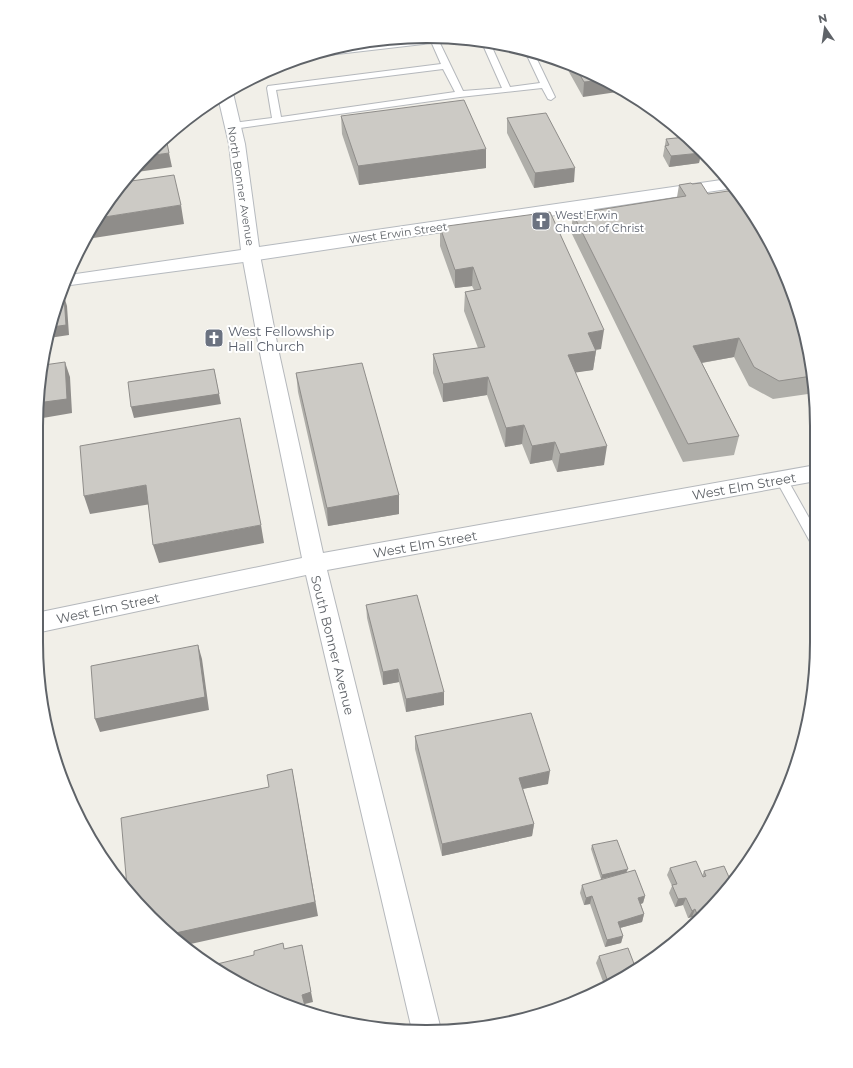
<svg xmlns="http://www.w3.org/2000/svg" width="853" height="1068" font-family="Montserrat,sans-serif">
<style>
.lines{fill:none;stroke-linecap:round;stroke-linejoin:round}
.service-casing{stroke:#b5b8bc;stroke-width:2}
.tertiary-casing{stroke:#b5b8bc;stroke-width:2}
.secondary-casing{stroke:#b6babf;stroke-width:2}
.service{fill:#fff;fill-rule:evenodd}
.tertiary{fill:#fff;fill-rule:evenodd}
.secondary{fill:#fff;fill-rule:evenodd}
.wall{fill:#afaea9}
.shaded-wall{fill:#8f8d8a}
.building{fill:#cccac5;stroke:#8f8d8a}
.labels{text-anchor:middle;stroke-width:4;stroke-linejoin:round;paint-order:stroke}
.far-street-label{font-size:11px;fill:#5f6368;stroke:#fff}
.far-worship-label{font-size:11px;fill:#5b616d;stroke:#fff;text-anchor:start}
.worship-label{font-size:13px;fill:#5b616d;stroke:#fff;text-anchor:start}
.street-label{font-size:13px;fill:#5f6368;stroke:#fff}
.rim{fill:none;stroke:#5f6368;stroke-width:2}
</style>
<rect width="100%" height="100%" fill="#f1efe8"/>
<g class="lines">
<defs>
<path id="service" d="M437,37l26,54 39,-3 -19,-43 4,-2 4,2 19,42 30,-4 -16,-34 9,2 22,46 -4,3 -3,-1 -6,-11 -82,9 -227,32 -4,-3 4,-3 39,-5 -5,-30 1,-2 173,-22 -11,-25zM443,69l12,23 -174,25 -5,-27z
M782,476l4,1 31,55v17l-4,-2 -37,-67 2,-3z"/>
<path id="tertiary" d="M251,249l6,2 3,4 19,98 44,200 493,-88v16l-489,89 114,460 -15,2 -14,-2 -106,-455 -270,58v-20l266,-55 -42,-205 -18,-98 3,-4z"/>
<path id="secondary" d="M452,37h4l-2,3 -5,1 -129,15 -6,-2 47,-11 36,-4z
M230,89l3,4 12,51 14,103 469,-68 6,9 -483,73 -188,25 6,-11 172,-25 -12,-106 -11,-47z"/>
</defs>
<use href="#service" class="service-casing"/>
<use href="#tertiary" class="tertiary-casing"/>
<use href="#secondary" class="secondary-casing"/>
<use href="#service" class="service"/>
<use href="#tertiary" class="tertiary"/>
<use href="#secondary" class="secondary"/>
</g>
<path class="wall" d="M564,63l35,13 -16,21z
M341,116l145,52 -127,17 -17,-51z
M507,118l67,64 -40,6 -27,-55z
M666,139l35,14 -2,10 -30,4 -6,-11z
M692,184l16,10 23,-3 1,-5 33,45 39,94 11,68 -42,6 -24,-13 -15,-29 -32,6 37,73 -5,19 -51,7 -112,-230 2,-18 104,-17 2,-12z
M440,227l161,122 -6,1 1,1 -3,19 -18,2 29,93 -47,7 -5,-12 -22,4 -8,-20 -17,3 -18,-52 -44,7 -10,-29v-19l45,-6 -14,-37 1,-19 9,-2 -2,-4 -17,2 -15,-42z
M296,373l103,122v19l-71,12 -30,-134z
M366,605l78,100 -38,7 -7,-30 -16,3 -16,-67z
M415,736l133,48 -25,5 11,35 -2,12 -90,20 -27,-107z
M592,845l35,28 18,23 -2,7 -2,1 3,10 -2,8 -22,6 3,8 -2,7 -16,4 -15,-43 -6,1 -4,-12 2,-8 44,-12 -25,6 -10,-30z
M670,868l32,8 2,-5 28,13 -34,36 -4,1 -2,-4 -4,1 -5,-13 -8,2 -6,-14 3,-7 -5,-11z
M599,956l23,24 -17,7 -9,-24z"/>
<path class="shaded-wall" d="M605,80l19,11 -41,6 1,-15z
M486,149v19l-127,17 -1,-19z
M169,153l3,14 -42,6 3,-4 14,-13z
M701,153l-2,10 -30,4 2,-11z
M575,168l-1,14 -40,6 1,-15z
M181,205l3,19 -97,15 -3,3h-1l5,-11 10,-13z
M473,267l-1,19 -17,2v-18z
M64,296l3,10 2,29 -20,3 3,-11z
M604,330l-3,19 -16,2 3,-18z
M739,338l-5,19 -45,8 4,-19z
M596,351l-3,19 -27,4 2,-19z
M65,362l5,15 2,36 -35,6v-16z
M214,369l7,35 -87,14 -3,-11z
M488,377l-1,18 -44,7v-18z
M524,425l-2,19 -17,3 1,-19z
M555,442l-3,18 -22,4 2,-18z
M607,446l-3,19 -47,7 3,-18z
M146,485l5,19 -61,10 -6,-18z
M399,495v19l-71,12 -1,-18z
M261,525l3,18 -105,20 -6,-18z
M198,645l4,14 7,51 -109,22 -5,-13z
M398,669l1,13 -16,3v-13z
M444,692v13l-38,7v-13z
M292,769l26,147 -132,29 -15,-11z
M550,771l-2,13 -31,6 2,-12z
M534,824l-2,12 -90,20v-12z
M628,869l-2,4 -25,6 1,-4z
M592,896l-2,8 -6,1 2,-7z
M645,896l-2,7 -7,3 2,-8z
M686,898l-3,7 -8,2 3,-8z
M695,909l-3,8 -4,1 4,-7z
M706,911l-8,9 -4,1 3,-7z
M644,914l-2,8 -26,7 2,-7z
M623,936l-2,7 -16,4 2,-7z
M302,945l11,57 -8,2 1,7 -4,-16z"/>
<path class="building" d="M576,68l23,8 6,4 -21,2z
M464,100l22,49 -128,17 -17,-50z
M546,113l29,55 -40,5 -28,-55z
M686,137l13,12 2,4 -30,3 -6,-10 4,-1 -3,-6z
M166,138l3,15 -22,3z
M174,175l7,30 -83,13 26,-36z
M691,183l1,1 9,-1 7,11 27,-4 30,41 39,94 8,51 -33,5 -25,-14 -15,-29 -46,8 46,90 -51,8 -115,-230 113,-18 -7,-11z
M550,212l54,118 -16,3 8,18 -28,4 39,91 -47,8 -5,-12 -23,4 -8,-21 -18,3 -18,-51 -45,7 -10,-30 52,-7 -20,-55 16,-3 -8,-22 -18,3 -15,-43z
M61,293v3h3l2,29 -14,2 5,-26z
M65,362l2,37 -30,4 7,-38z
M362,363l37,132 -72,13 -31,-135z
M214,369l5,25 -88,13 -3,-25z
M240,418l21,107 -108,20 -7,-60 -62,11 -4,-50z
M417,595l27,97 -38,7 -8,-30 -15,3 -17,-67z
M198,645l7,52 -110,22 -4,-53z
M531,713l19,58 -31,7 15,46 -92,20 -27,-108z
M292,769l23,133 -144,32 -21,-17 -23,-30 -6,-69 148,-31 -2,-12z
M617,840l11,29 -26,6 -10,-30z
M696,861l7,16 3,-1 -2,-5 20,-5 8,18 -20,21 -3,1 1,1 -4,4 -9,3 -2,-5 -3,2 -6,-13 -8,1 -6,-14 5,-1 -7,-16z
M635,870l10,26 -7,2 6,16 -26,8 5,14 -16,4 -15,-44 -6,2 -4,-13z
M283,943l1,6 18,-4 9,47 -9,3 4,15 -75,-30 -18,-15 41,-10v-4z
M628,948l8,21 -14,11 -13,5 -10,-29z"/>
<defs>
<symbol id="church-square" viewBox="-11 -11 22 22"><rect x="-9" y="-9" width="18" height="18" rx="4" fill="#6b7280" stroke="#fff"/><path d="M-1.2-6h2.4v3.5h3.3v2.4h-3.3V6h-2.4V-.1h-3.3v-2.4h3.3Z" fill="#fff"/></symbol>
</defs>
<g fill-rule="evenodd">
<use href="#church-square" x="530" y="210" width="22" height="22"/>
<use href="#church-square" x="203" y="327" width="22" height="22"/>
</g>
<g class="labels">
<g class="far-street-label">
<text transform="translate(241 186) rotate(81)" y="4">North Bonner Avenue</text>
<text transform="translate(398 233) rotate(-8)" y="4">West Erwin Street</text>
</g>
<g class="far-worship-label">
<text x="555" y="219">West Erwin<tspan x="555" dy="13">Church of Christ</tspan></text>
</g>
<g class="worship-label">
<text x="228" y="336">West Fellowship<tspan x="228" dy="15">Hall Church</tspan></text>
</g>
<g class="street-label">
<text transform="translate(744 486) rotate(-10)" y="5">West Elm Street</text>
<text transform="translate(425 544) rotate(-10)" y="5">West Elm Street</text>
<text transform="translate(108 608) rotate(-12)" y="5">West Elm Street</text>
<text transform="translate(333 645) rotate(76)" y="5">South Bonner Avenue</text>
</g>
</g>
<path d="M0 0H853V1068H0ZM426 43H427A383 383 0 0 1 810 426V642A383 383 0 0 1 427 1025H426A383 383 0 0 1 43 642V426A383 383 0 0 1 426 43Z" fill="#fff" fill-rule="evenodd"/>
<path class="rim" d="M426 43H427A383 383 0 0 1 810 426V642A383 383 0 0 1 427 1025H426A383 383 0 0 1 43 642V426A383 383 0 0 1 426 43Z"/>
<g transform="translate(825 28) rotate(347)" stroke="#ffffff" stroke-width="3" paint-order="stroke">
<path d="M0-3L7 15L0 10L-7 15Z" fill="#5f6368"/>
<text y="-6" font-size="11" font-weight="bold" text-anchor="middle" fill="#5f6368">N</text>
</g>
</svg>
